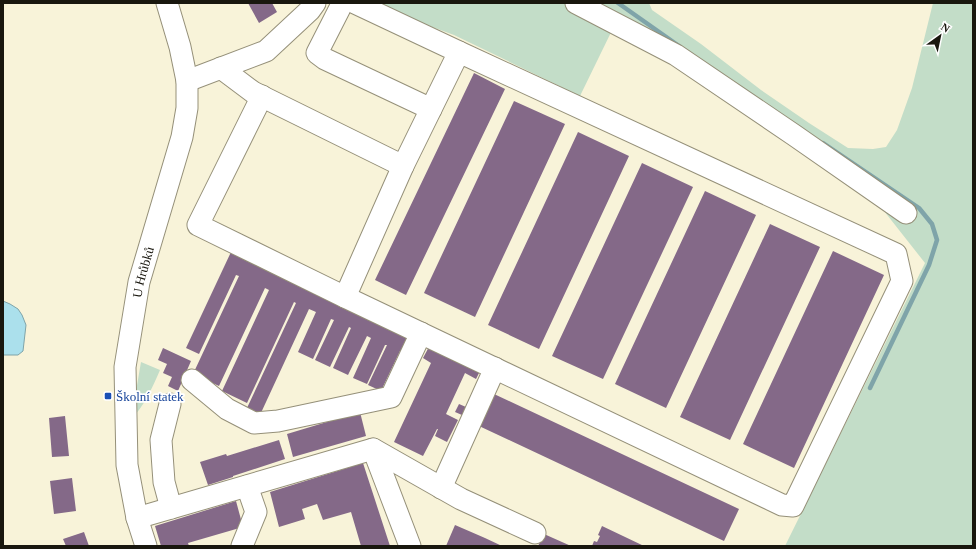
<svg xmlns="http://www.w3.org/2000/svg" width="976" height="549" font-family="'Times New Roman',serif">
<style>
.green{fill:#c3ddc8}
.water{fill:#abe0ec;stroke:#7fa4a9}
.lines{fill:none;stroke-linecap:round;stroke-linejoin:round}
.stream{stroke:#7fa4a9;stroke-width:4.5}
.building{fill:#846988}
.minor-casing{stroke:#959079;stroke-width:23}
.minor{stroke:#fff;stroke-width:21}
.transit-dot{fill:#1a4fb4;stroke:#fff;stroke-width:1.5}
.labels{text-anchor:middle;stroke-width:3.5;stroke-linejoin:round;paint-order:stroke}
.street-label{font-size:13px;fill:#19170e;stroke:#fff}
.transit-label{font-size:13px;fill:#164399;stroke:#fff;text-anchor:start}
</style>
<rect width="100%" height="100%" fill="#f8f3d9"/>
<path class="green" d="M367,3h282l3,7 49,34 60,46 48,33 39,25 25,1 13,-2 11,-17 15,-42 21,-85h40v543h-188l140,-283 -78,-99 -229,-146 -38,78 -126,-61z
M141,362l19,8c-7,16 -13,30 -24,44l-1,-17z"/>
<path class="water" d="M3,301l7,3 8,5 4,6 4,10 -3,26 -5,4h-15z"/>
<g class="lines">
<path class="stream" d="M618,3l61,43
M823,143l96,65 13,16 5,16 -8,25 -59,123"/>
</g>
<path class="building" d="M248,3h24l5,9 -18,11z
M474,73l31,16 -99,206 -31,-15z
M514,101l51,23 -90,193 -51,-24z
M578,132l51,24 -90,193 -51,-24z
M642,163l51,24 -90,192 -51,-23z
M705,191l51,24 -90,193 -51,-24z
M770,224l50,23 -90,193 -50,-23z
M833,251l51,24 -90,193 -51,-24z
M231,252l181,85 -8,16 -4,-2 -19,40 -13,-6 19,-40h-2l-18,39 -14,-6 18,-40 -4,-2 -19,39 -15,-7 18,-40 -2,-1 -19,40 -15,-7 19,-40 -3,-1 -18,40 -15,-7 18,-40 -7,-3 -49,106 -13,-7 49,-105 -2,-1 -47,101 -25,-12 47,-101 -4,-2 -46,98 -26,-12 46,-98 -3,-1 -37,79 -13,-6z
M430,345l51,24 -5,10 -11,-6 -19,41 12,6 -11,22 -12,-6 3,-7h-1l-14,27 -29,-14 37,-79 -8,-5z
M163,348l28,13 -13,30 -10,-5 4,-9 -9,-4 4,-9 -9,-4z
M494,394l245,115 -15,32 -245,-115z
M459,404l7,3 -4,8 -7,-3z
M360,412l6,24 -73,21 -6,-23z
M65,416l4,40 -17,1 -3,-39z
M279,440l6,19 -52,17v1l-25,8 -8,-23 26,-8 1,2z
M363,463l27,83h-29l-10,-34 -28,8 -6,-16 -15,5 3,10 -26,8 -9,-35z
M72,478l4,33 -22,3 -4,-33z
M236,501l7,26 -55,16 1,3h-28l-6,-20z
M455,525l30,13 17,8h-56z
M602,526l42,20h-52l2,-5 3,1 3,-6 -2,-1z
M84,532l5,14h-23l-3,-7z
M544,534l27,12h-33z"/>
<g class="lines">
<defs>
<g id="minor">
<path d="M344,3l-2,1 -25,49 8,6 106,50"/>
<path d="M576,3l100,52 118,80 112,78"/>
<path d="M221,68l32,24 150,74 56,-114 -104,-49"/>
<path d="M187,81l79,-30 44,-41 5,-7"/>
<path d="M262,96l-64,129 147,72"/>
<path d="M403,166l-58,131 437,208 11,1 109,-225 -6,-27 -437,-202"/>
<path d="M192,380l35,29 27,14 24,-2 113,-24 30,-64"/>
<path d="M170,404l-9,36 3,42 7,26"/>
<path d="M373,449l88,50 74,34"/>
<path d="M441,488l54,-120"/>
<path d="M137,518l236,-69 37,97"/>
<path id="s1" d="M146,546l-9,-28 -10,-53 -2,-98 14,-85 43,-145 5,-29v-27l-7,-34 -13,-44"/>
<path d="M242,546l14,-34 -9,-26"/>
</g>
</defs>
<use href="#minor" class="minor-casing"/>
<use href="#minor" class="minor"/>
</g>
<rect class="transit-dot" x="104" y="392" width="8" height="8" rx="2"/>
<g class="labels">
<g class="street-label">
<text dy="5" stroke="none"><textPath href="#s1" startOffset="278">U Hrůbků</textPath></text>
</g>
<g class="transit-label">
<text x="116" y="401">Školní statek</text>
</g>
</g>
<rect width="976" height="549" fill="none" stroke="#19170e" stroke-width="8"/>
<g transform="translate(940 36) rotate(33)" stroke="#ffffff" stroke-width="3" paint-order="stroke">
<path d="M0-3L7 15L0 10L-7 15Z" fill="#19170e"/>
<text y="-6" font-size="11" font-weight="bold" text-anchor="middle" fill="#19170e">N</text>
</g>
</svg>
